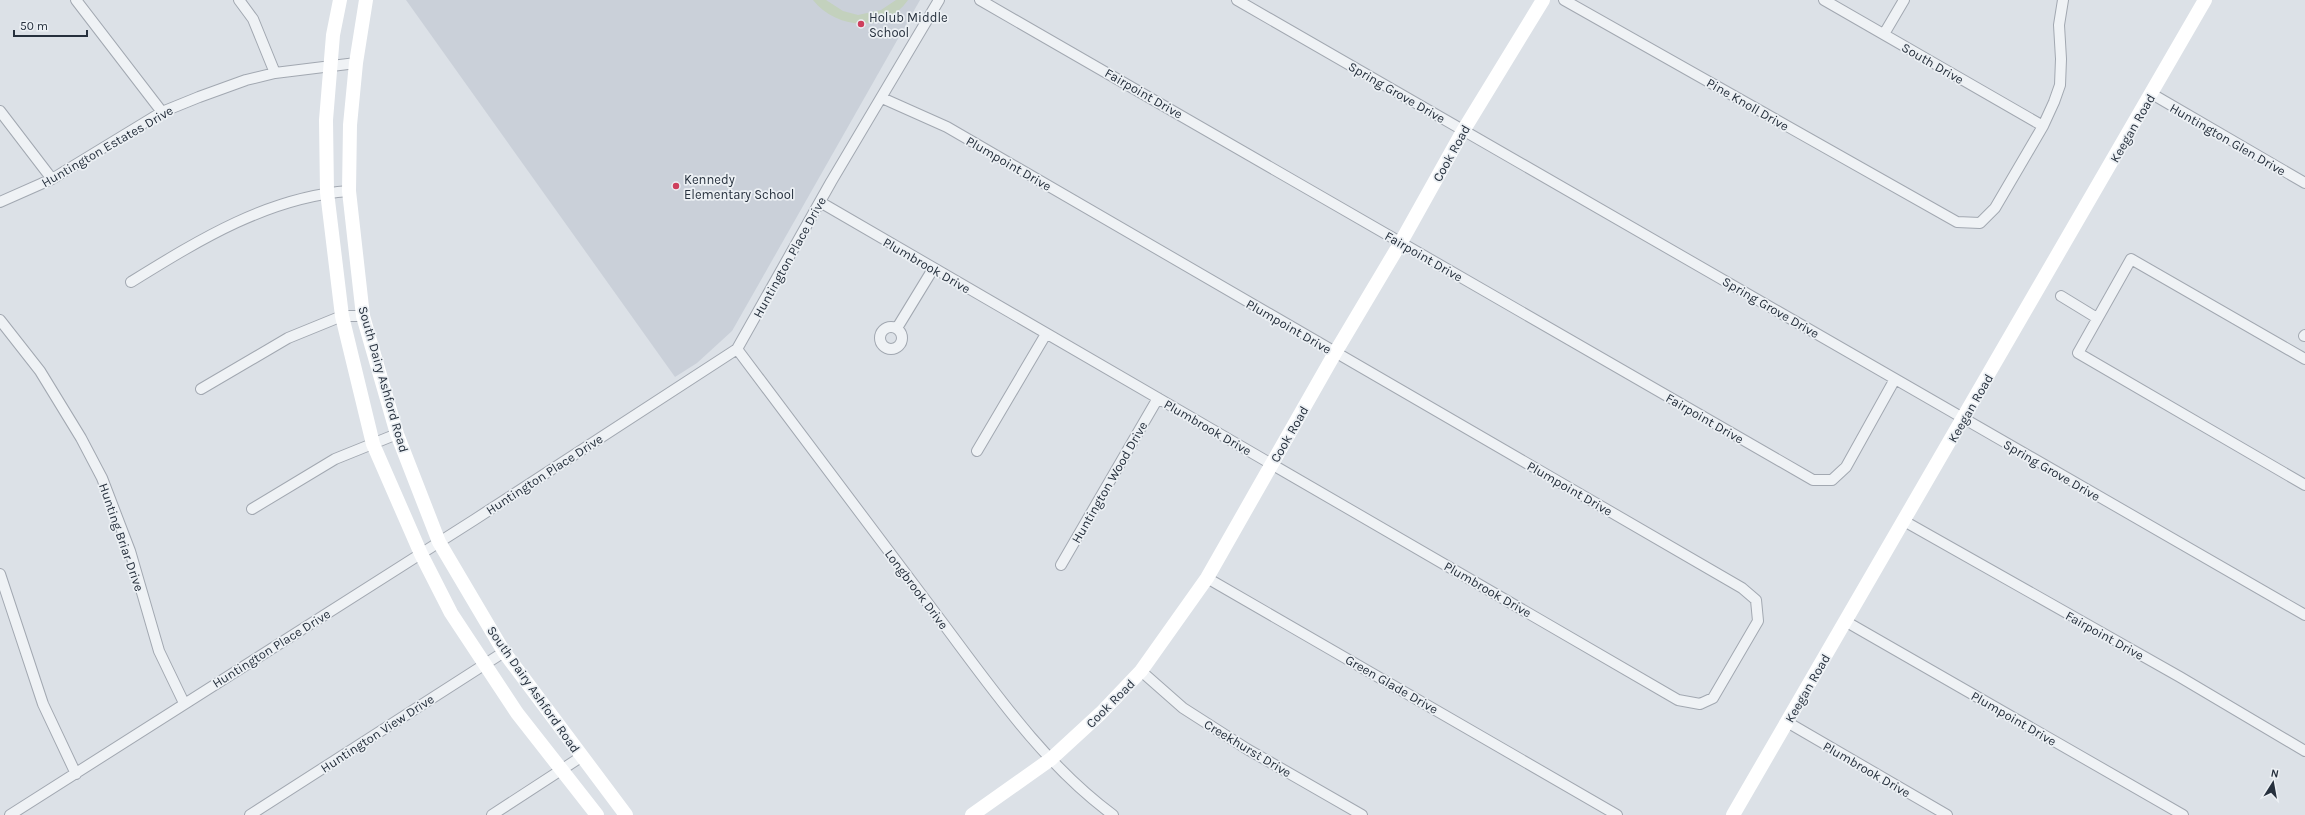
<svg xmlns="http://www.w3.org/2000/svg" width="2305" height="815" font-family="Karla,sans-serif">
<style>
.built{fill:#cad0d9}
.green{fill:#c3d1bd}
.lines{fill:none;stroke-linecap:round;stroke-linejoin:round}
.street-casing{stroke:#a2a8b1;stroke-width:12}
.street{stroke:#eff2f5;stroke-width:10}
.secondary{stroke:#fff;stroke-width:14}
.poi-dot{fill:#ce3f5d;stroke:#ecf0f4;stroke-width:1.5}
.labels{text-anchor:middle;stroke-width:3.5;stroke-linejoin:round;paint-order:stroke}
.poi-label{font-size:13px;fill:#26303d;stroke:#ecf0f4;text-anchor:start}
.street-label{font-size:13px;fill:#26303d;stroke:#ecf0f4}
</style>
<rect width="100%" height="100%" fill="#dce1e7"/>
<path class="built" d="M406,0h514l-188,331 -35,32 -22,14z"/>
<path class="green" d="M813,0h13l17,11 15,4 23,-5 15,-10h12c-23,33 -71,30 -95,0z"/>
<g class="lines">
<defs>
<path id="street" d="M76,0l86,112
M239,0l14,19 22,54
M980,0l833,480h19l14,-13 49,-88
M1237,0l1068,615
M1564,0l393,222 23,1 15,-15 48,-82 11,-24 6,-17 1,-26 -2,-34 4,-25
M1824,0l219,126
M1884,34l20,-34
M2152,94l153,89
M0,111l52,68
M0,202l52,-23 110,-67 37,-15 47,-17 29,-7 81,-10
M820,202l858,498 22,4 13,-6 45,-77 -2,-21 -14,-12 -795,-461 -65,-29
M131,282c68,-42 137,-85 218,-91
M2061,296l36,22
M0,320l40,51 41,67 21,40 28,73 29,100 25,52
M880 338a11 11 0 1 1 22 0a11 11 0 1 1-22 0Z
M897,328l36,-59
M2304,336l1,-1
M737,349c66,89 133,177 199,265 53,70 105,148 177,201
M2305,359l-174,-100 -53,94 227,132
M201,389l87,-51 54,-22h21
M977,451l69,-117
M252,509l83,-50 62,-25
M1904,521l276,156 125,74
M1061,565l97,-167
M0,574l43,130 33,70
M1207,578l410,237
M1845,621l338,194
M1141,671l42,37 64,41 115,66
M1787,722l160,93
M10,815l464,-295 263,-171 94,-167 108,-182
M250,815l254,-163
M492,815l89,-58"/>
</defs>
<use href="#street" class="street-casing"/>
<use href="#street" class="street"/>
<path class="secondary" d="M340,0l-7,35 -7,85 1,72 15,124 31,128 48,110 30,59 66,100 80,102
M366,0l-10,63 -6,62 -1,66 14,125 34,118 42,108 65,110 122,163
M972,815l79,-56 50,-46 40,-42 66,-93 128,-225 66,-111 62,-111 80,-131
M1733,815l472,-815"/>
</g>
<g class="poi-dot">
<circle cx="861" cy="24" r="4"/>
<circle cx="676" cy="186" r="4"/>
</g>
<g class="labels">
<g class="poi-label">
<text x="869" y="22">Holub Middle<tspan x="869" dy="15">School</tspan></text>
<text x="684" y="184">Kennedy<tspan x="684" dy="15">Elementary School</tspan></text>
</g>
<g class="street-label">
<text transform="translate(1933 63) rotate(30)" y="5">South Drive</text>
<text transform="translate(1397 92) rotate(30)" y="5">Spring Grove Drive</text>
<text transform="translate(1144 93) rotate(30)" y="5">Fairpoint Drive</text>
<text transform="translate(1748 104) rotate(30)" y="5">Pine Knoll Drive</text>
<text transform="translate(2132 128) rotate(-60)" y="5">Keegan Road</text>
<text transform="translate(2228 139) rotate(30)" y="5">Huntington Glen Drive</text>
<text transform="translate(107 146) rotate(-30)" y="5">Huntington Estates Drive</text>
<text transform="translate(1451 153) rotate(-61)" y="5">Cook Road</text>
<text transform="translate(1009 163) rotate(30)" y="5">Plumpoint Drive</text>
<text transform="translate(1424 256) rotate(30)" y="5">Fairpoint Drive</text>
<text transform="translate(789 257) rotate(-61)" y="5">Huntington Place Drive</text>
<text transform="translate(927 265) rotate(30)" y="5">Plumbrook Drive</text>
<text transform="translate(1771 307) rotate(30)" y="5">Spring Grove Drive</text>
<text transform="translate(1289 326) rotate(30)" y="5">Plumpoint Drive</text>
<text transform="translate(384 379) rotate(74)" y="5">South Dairy Ashford Road</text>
<text transform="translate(1970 408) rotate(-60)" y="5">Keegan Road</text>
<text transform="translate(1705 418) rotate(30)" y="5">Fairpoint Drive</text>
<text transform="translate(1208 427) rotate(30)" y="5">Plumbrook Drive</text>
<text transform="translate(1289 434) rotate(-60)" y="5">Cook Road</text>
<text transform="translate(2052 470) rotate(30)" y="5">Spring Grove Drive</text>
<text transform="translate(544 474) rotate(-33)" y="5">Huntington Place Drive</text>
<text transform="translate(1109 482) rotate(-60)" y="5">Huntington Wood Drive</text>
<text transform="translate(1570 488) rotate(30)" y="5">Plumpoint Drive</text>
<text transform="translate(122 537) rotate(71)" y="5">Hunting Briar Drive</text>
<text transform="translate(917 589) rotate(53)" y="5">Longbrook Drive</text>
<text transform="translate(1488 589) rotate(30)" y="5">Plumbrook Drive</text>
<text transform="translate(2105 635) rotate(29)" y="5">Fairpoint Drive</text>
<text transform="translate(271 648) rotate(-32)" y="5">Huntington Place Drive</text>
<text transform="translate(1392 684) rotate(30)" y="5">Green Glade Drive</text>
<text transform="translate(1807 688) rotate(-60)" y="5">Keegan Road</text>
<text transform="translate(534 689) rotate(55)" y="5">South Dairy Ashford Road</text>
<text transform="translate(1110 703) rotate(-45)" y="5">Cook Road</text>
<text transform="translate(2014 718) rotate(30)" y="5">Plumpoint Drive</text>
<text transform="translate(377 733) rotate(-33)" y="5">Huntington View Drive</text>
<text transform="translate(1248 748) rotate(31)" y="5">Creekhurst Drive</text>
<text transform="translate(1867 769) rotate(30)" y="5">Plumbrook Drive</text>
</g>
</g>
<g transform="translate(2273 783) rotate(11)" stroke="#ecf0f4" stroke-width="3" paint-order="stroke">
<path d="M0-3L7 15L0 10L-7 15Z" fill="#26303d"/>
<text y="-6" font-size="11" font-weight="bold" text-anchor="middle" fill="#26303d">N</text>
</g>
<path d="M14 30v6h73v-6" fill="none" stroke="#26303d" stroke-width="2"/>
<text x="20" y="30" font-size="12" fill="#26303d" stroke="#ecf0f4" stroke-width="3" paint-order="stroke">50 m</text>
</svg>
